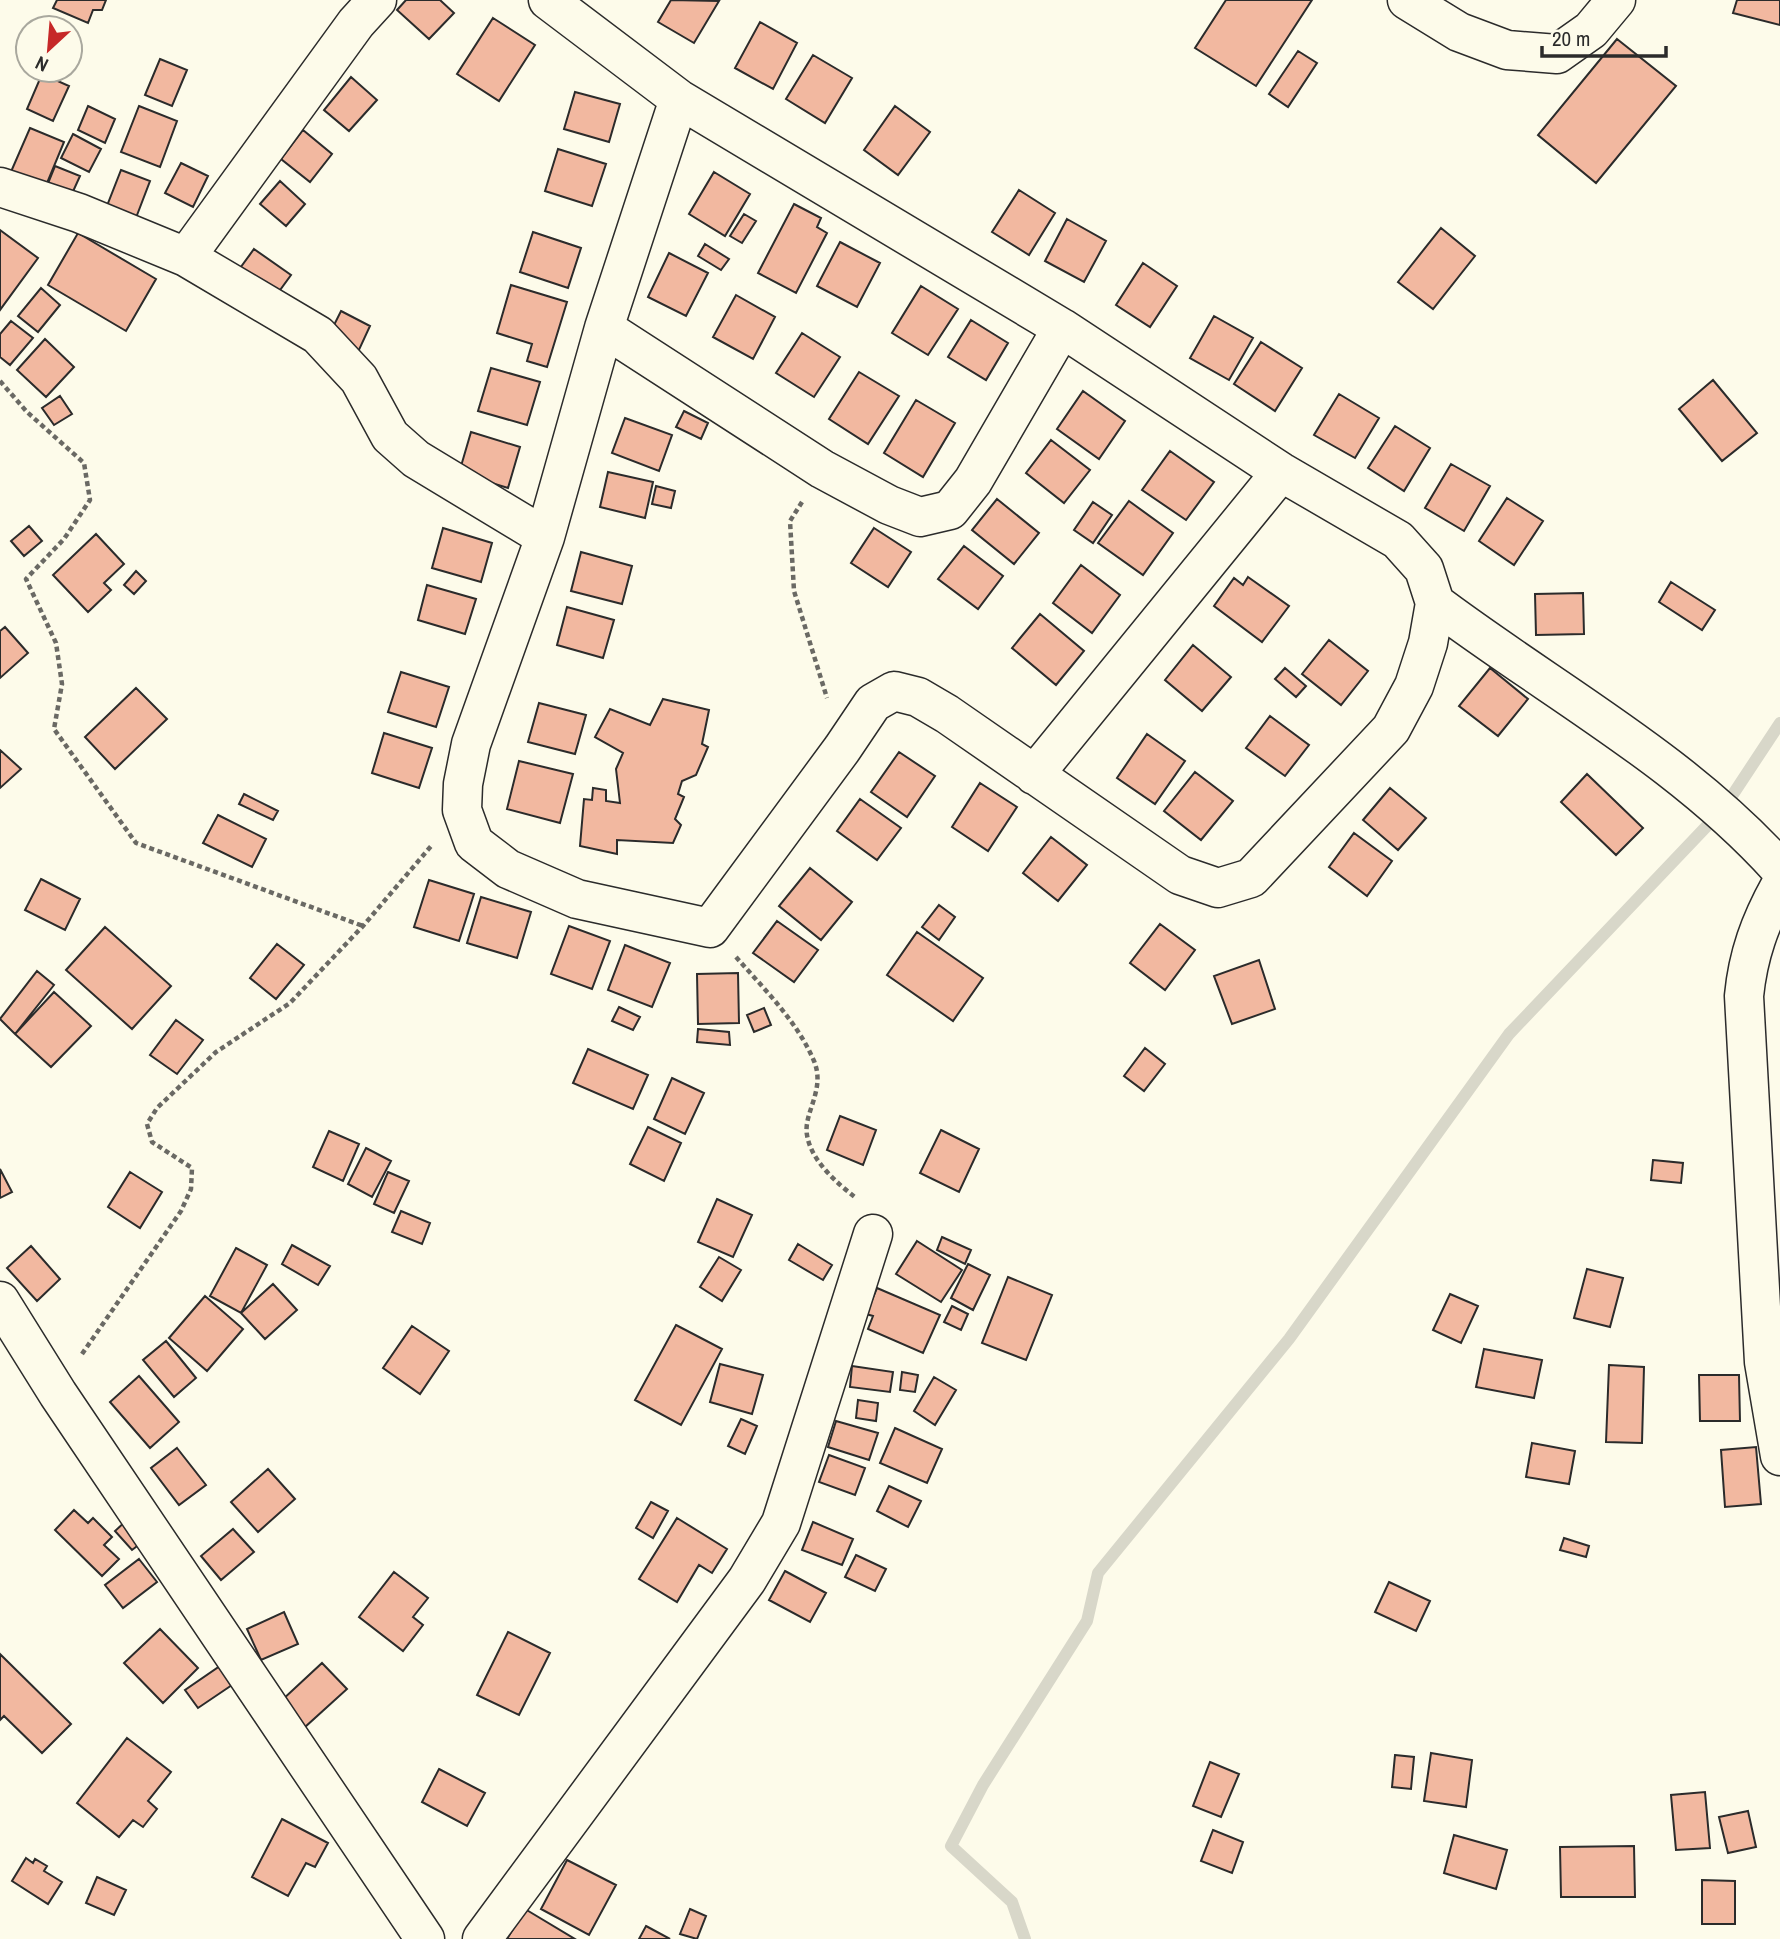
<svg xmlns="http://www.w3.org/2000/svg" width="1780" height="1939" font-family="'Archivo Narrow',sans-serif">
<style>
.lines{fill:none;stroke-linecap:round;stroke-linejoin:round}
.stream{stroke:#d8d7c9;stroke-width:12}
.building{fill:#f2b8a0;stroke:#2b2b2b;stroke-width:2}
.minor-casing{stroke:#2b2b2b;stroke-width:41}
.path{stroke:#6a6964;stroke-width:4.5;stroke-dasharray:5 3.5;stroke-linecap:butt}
.minor{stroke:#fdfbea;stroke-width:38}
</style>
<rect width="100%" height="100%" fill="#fdfbea"/>
<g class="lines">
<path class="stream" d="M1025,1939l-13,-37 -61,-56 32,-61 104,-164 11,-48 191,-234 220,-305 215,-226 56,-85"/>
</g>
<path class="building" d="M57,0h49l-4,10h-9l-5,13 -35,-15z
M406,0h34l14,13 -25,26 -32,-29z
M671,0l48,1 -25,42 -36,-21z
M1226,0h86l-56,86 -61,-38z
M1737,0h43v25l-47,-12z
M493,18l42,27 -36,56 -42,-27z
M760,22l37,21 -24,46 -38,-21z
M1617,39l59,47 -80,97 -58,-48z
M1298,51l19,12 -29,44 -19,-13z
M813,55l39,23 -27,45 -39,-24z
M160,59l27,11 -15,36 -27,-11z
M42,74l27,12 -16,35 -26,-12z
M351,77l26,23 -28,31 -25,-21z
M575,92l45,12 -11,38 -45,-13z
M88,106l27,13 -10,24 -27,-13z
M139,106l38,15 -17,46 -39,-15z
M895,106l35,26 -32,43 -34,-25z
M30,128l34,14 -19,46 -35,-14z
M303,130l29,24 -22,28 -29,-23z
M73,134l28,15 -12,23 -28,-14z
M558,149l48,15 -14,42 -47,-15z
M181,163l27,13 -15,31 -28,-14z
M55,166l25,10 -14,31 -24,-9z
M121,170l29,11 -16,42 -29,-12z
M714,172l36,22 -25,42 -36,-22z
M280,181l25,23 -19,22 -26,-22z
M1019,190l36,23 -26,42 -37,-23z
M794,204l27,14 -4,9 10,6 -31,60 -38,-20z
M744,214l12,7 -14,22 -12,-7z
M1067,219l39,22 -22,41 -39,-21z
M1441,228l34,28 -42,53 -35,-27z
M0,230l38,28 -38,52z
M533,232l48,16 -13,40 -48,-16z
M78,233l78,46 -30,52 -78,-46z
M840,242l40,21 -23,44 -40,-21z
M705,244l24,15 -8,11 -23,-14z
M254,249l37,26 -19,26 -37,-26z
M669,253l39,20 -22,43 -38,-19z
M1143,263l34,23 -27,41 -34,-22z
M511,285l56,17 -20,65 -20,-6 5,-17 -35,-11z
M921,286l37,23 -30,46 -36,-22z
M41,288l19,17 -22,27 -20,-16z
M736,295l39,22 -22,42 -40,-22z
M341,311l29,15 -12,26 -30,-15z
M1214,316l39,22 -24,42 -39,-22z
M971,320l37,23 -22,37 -38,-23z
M11,321l22,17 -23,27 -10,-8v-23z
M802,333l38,24 -26,40 -38,-24z
M45,339l29,28 -28,30 -29,-27z
M1261,342l41,26 -27,43 -41,-27z
M491,368l49,14 -13,43 -49,-14z
M859,372l40,24 -31,48 -39,-25z
M1713,380l44,53 -35,28 -43,-52z
M1083,391l42,30 -26,38 -42,-30z
M1339,394l40,24 -24,40 -41,-23z
M60,396l12,18 -18,11 -12,-17z
M916,400l39,23 -32,54 -39,-24z
M684,411l24,12 -7,16 -25,-12z
M625,418l47,17 -13,36 -47,-18z
M1395,426l35,22 -26,43 -36,-23z
M471,432l49,15 -12,41 -49,-15z
M1051,440l39,30 -26,33 -38,-30z
M1170,451l44,31 -28,38 -44,-30z
M1451,464l39,22 -26,45 -39,-23z
M608,472l45,10 -8,36 -45,-11z
M656,486l19,5 -4,17 -19,-4z
M1507,498l36,23 -29,44 -35,-24z
M997,499l42,34 -25,31 -42,-34z
M1129,501l44,32 -30,42 -45,-32z
M1093,502l19,13 -19,28 -19,-13z
M29,526l13,15 -18,15 -13,-15z
M443,528l49,15 -11,39 -49,-14z
M874,528l37,24 -23,35 -37,-24z
M96,534l28,30 -20,19 7,7 -23,22 -35,-37z
M964,546l39,30 -25,33 -40,-30z
M581,552l51,14 -10,38 -51,-13z
M1081,565l39,30 -28,38 -39,-30z
M136,571l10,10 -12,13 -10,-9z
M1248,577l41,29 -27,36 -48,-36 20,-28 9,7z
M1671,582l44,28 -13,20 -43,-28z
M427,585l49,14 -11,35 -47,-14z
M1583,593l1,41 -48,1 -1,-41z
M567,607l47,13 -11,38 -46,-13z
M1040,614l44,37 -28,34 -44,-37z
M5,627l23,26 -28,25v-47z
M1329,640l39,31 -27,34 -39,-31z
M1193,645l38,32 -29,34 -37,-31z
M1285,668l21,18 -10,11 -21,-18z
M1490,668l38,31 -30,37 -39,-30z
M401,672l48,15 -13,40 -48,-15z
M136,688l31,31 -52,50 -30,-32z
M663,699l46,11 -7,34 6,3 -12,28 -14,6 -4,13 6,3 -9,22 6,6 -8,18 -56,-3v14l-37,-8 4,-47 8,1 1,-12 13,2v11l14,2 -4,-34 7,-16 -28,-16 15,-28 40,16z
M539,703l47,12 -11,39 -47,-12z
M1270,716l39,29 -24,31 -39,-28z
M384,733l48,15 -13,40 -47,-15z
M1147,734l38,27 -30,43 -38,-26z
M0,750l21,19 -21,19z
M899,752l36,24 -28,41 -36,-25z
M519,761l54,13 -13,49 -53,-14z
M1195,772l38,29 -32,39 -37,-29z
M1587,774l56,54 -27,27 -55,-53z
M980,783l37,24 -29,44 -36,-24z
M1390,788l36,30 -28,32 -35,-30z
M244,794l34,17 -5,9 -34,-16z
M860,799l41,29 -24,32 -40,-29z
M218,815l48,24 -14,28 -49,-24z
M1354,833l38,28 -25,35 -38,-29z
M1051,837l36,28 -29,36 -35,-28z
M810,868l42,34 -31,38 -42,-34z
M41,879l39,20 -15,31 -40,-20z
M429,880l45,14 -15,47 -45,-14z
M481,897l50,15 -14,46 -50,-15z
M939,905l16,12 -16,23 -17,-13z
M777,921l41,29 -24,32 -41,-29z
M1160,924l35,26 -30,40 -35,-27z
M569,926l41,15 -18,48 -41,-15z
M105,927l66,59 -39,43 -66,-59z
M917,932l66,46 -30,43 -66,-46z
M277,944l27,21 -28,34 -26,-21z
M625,945l45,18 -18,44 -44,-17z
M1259,960l16,49 -43,15 -18,-48z
M37,971l17,14 -39,49 -15,-15z
M738,973l1,50 -41,1 -1,-50z
M54,992l37,34 -40,41 -36,-33z
M619,1007l21,10 -7,13 -21,-9z
M764,1008l7,17 -17,7 -7,-17z
M176,1020l27,20 -26,34 -27,-19z
M698,1029l31,3 1,13 -33,-3z
M1145,1048l20,16 -21,27 -20,-15z
M588,1049l60,26 -15,34 -60,-26z
M672,1078l32,15 -19,41 -31,-15z
M840,1116l36,14 -13,35 -36,-15z
M648,1127l33,16 -17,38 -34,-17z
M941,1130l38,19 -20,43 -39,-19z
M329,1131l30,13 -16,37 -30,-14z
M366,1148l25,13 -19,36 -24,-13z
M1653,1160l30,3 -2,20 -30,-3z
M0,1169l12,23 -12,6z
M130,1172l32,20 -22,36 -32,-21z
M388,1172l21,9 -15,32 -20,-9z
M717,1199l35,16 -19,42 -35,-15z
M401,1211l29,12 -8,21 -30,-12z
M942,1237l29,13 -6,14 -28,-14z
M917,1241l45,29 -21,32 -45,-28z
M798,1244l34,21 -9,15 -34,-20z
M292,1245l38,21 -12,19 -36,-21z
M31,1246l29,33 -23,22 -30,-33z
M236,1248l31,17 -26,48 -31,-17z
M719,1257l22,13 -19,31 -22,-14z
M968,1264l22,11 -17,35 -22,-12z
M1587,1269l36,9 -13,49 -36,-9z
M1008,1277l44,18 -26,65 -44,-17z
M273,1284l24,26 -32,29 -24,-26z
M877,1288l63,27 -17,38 -55,-24 5,-13 -7,-2z
M1450,1294l28,12 -17,37 -28,-13z
M205,1296l38,33 -36,42 -38,-33z
M952,1306l16,8 -7,16 -17,-8z
M676,1325l46,24 -41,76 -46,-25z
M412,1326l37,25 -29,43 -37,-26z
M166,1341l30,37 -22,19 -31,-37z
M1484,1349l58,11 -8,38 -58,-11z
M720,1364l43,11 -11,39 -42,-12z
M1609,1365l35,2 -2,76 -36,-1z
M852,1366l41,6 -3,20 -40,-5z
M902,1372l16,3 -3,17 -15,-2z
M1699,1375h40l1,46h-40z
M139,1376l40,46 -29,26 -40,-46z
M934,1377l22,13 -21,35 -21,-14z
M858,1400l20,3 -2,18 -20,-3z
M741,1419l16,7 -12,28 -17,-8z
M836,1421l42,12 -9,27 -41,-13z
M895,1428l47,21 -15,34 -47,-20z
M1532,1443l43,8 -6,33 -43,-7z
M1756,1447l5,57 -36,3 -4,-57z
M177,1448l29,37 -27,20 -28,-37z
M829,1455l36,13 -10,27 -36,-13z
M268,1469l27,30 -37,33 -27,-30z
M889,1486l32,15 -13,26 -31,-16z
M651,1502l17,9 -15,27 -17,-10z
M74,1510l14,13 5,-5 19,19 -8,8 15,14 -17,17 -47,-46z
M677,1518l50,31 -15,24 -13,-8 -22,37 -38,-23z
M127,1520l18,20 -13,10 -17,-19z
M813,1522l40,17 -11,26 -40,-15z
M233,1529l21,23 -33,28 -20,-24z
M1564,1538l25,8 -3,11 -26,-7z
M856,1555l30,14 -11,22 -30,-14z
M139,1559l18,23 -34,26 -18,-23z
M785,1571l41,22 -16,29 -41,-22z
M394,1572l34,26 -15,19 10,8 -20,26 -44,-34z
M1389,1582l41,19 -14,30 -41,-19z
M284,1612l14,32 -37,16 -14,-31z
M160,1629l38,39 -35,35 -39,-40z
M508,1632l42,21 -31,62 -42,-20z
M0,1654l71,70 -29,29 -38,-37 -4,4z
M322,1663l25,26 -42,38 -24,-26z
M220,1666l12,19 -34,23 -13,-18z
M127,1738l44,34 -23,29 9,8 -14,18 -10,-7 -14,17 -42,-34z
M1431,1753l41,7 -6,47 -42,-6z
M1395,1755l19,2 -3,32 -19,-2z
M1210,1762l29,12 -18,43 -28,-11z
M439,1769l46,24 -18,33 -45,-24z
M1705,1792l5,56 -34,2 -5,-55z
M1748,1811l8,36 -28,6 -9,-36z
M282,1819l46,24 -13,24 -9,-4 -18,33 -36,-19z
M1213,1830l30,12 -11,31 -31,-12z
M1454,1835l53,15 -11,39 -52,-16z
M1634,1846l1,51h-74l-1,-50z
M26,1858l7,5 2,-4 12,7 -3,5 18,11 -14,22 -36,-23z
M567,1860l49,25 -27,50 -48,-26z
M97,1877l29,13 -12,25 -28,-12z
M1702,1880l33,1v43h-33z
M525,1909l50,30h-68z
M690,1909l16,7 -9,23 -17,-5z
M646,1926l24,13h-31z"/>
<g class="lines">
<defs>
<path id="minor" d="M548,0l131,99 383,229 219,144 117,68 26,29 11,34 -7,40 -14,43 -23,43 -140,149 -33,10 -38,-13 -233,-161 -29,-17 -24,-6 -21,12 -31,46 -132,179 -133,-29 -69,-30 -34,-26 -12,-33 1,-26 8,-40 74,-207 59,-209 75,-229
M1407,0l52,32 48,18 50,4 34,-24 25,-30
M0,187l79,26 107,44 132,78 41,44 31,57 26,23 129,78
M186,257l170,-234 21,-23
M604,328l218,141 67,36 31,12 30,-7 23,-29 89,-153
M1435,603c117,88 246,156 345,266
M1034,775l247,-303
M1780,886c-20,36 -32,69 -36,110l20,366 16,94
M0,1301l58,93 367,545
M482,1939l265,-359 34,-57 92,-289"/>
</defs>
<use href="#minor" class="minor-casing"/>
<path class="path" d="M0,381l27,31 57,51 6,37 -26,39 -38,40 30,64 6,41 -8,45 82,114 227,83
M802,502l-12,19 4,70 33,107
M736,957c28,32 61,64 78,104 12,29 -11,52 -7,74 4,26 30,48 49,63
M82,1354l99,-143 10,-22 1,-21 -40,-26 -5,-18 10,-16 59,-56 74,-49 73,-77 69,-81"/>
<use href="#minor" class="minor"/>
</g>
<g transform="translate(49 49) rotate(206)"><circle r="33" fill="#fdfbea" stroke="#a9a89e" stroke-width="2"/>
<path d="M0-5L12 26L0 18L-12 26Z" fill="#c62828"/>
<text y="-10" font-size="19" font-weight="bold" text-anchor="middle" fill="#2b2b2b">N</text>
</g>
<path d="M1542 46v10h124v-10" fill="none" stroke="#2b2b2b" stroke-width="3.5"/>
<text x="1552" y="46" font-size="21" fill="#2b2b2b" stroke="#fdfbea" stroke-width="5" paint-order="stroke">20 m</text>
</svg>
